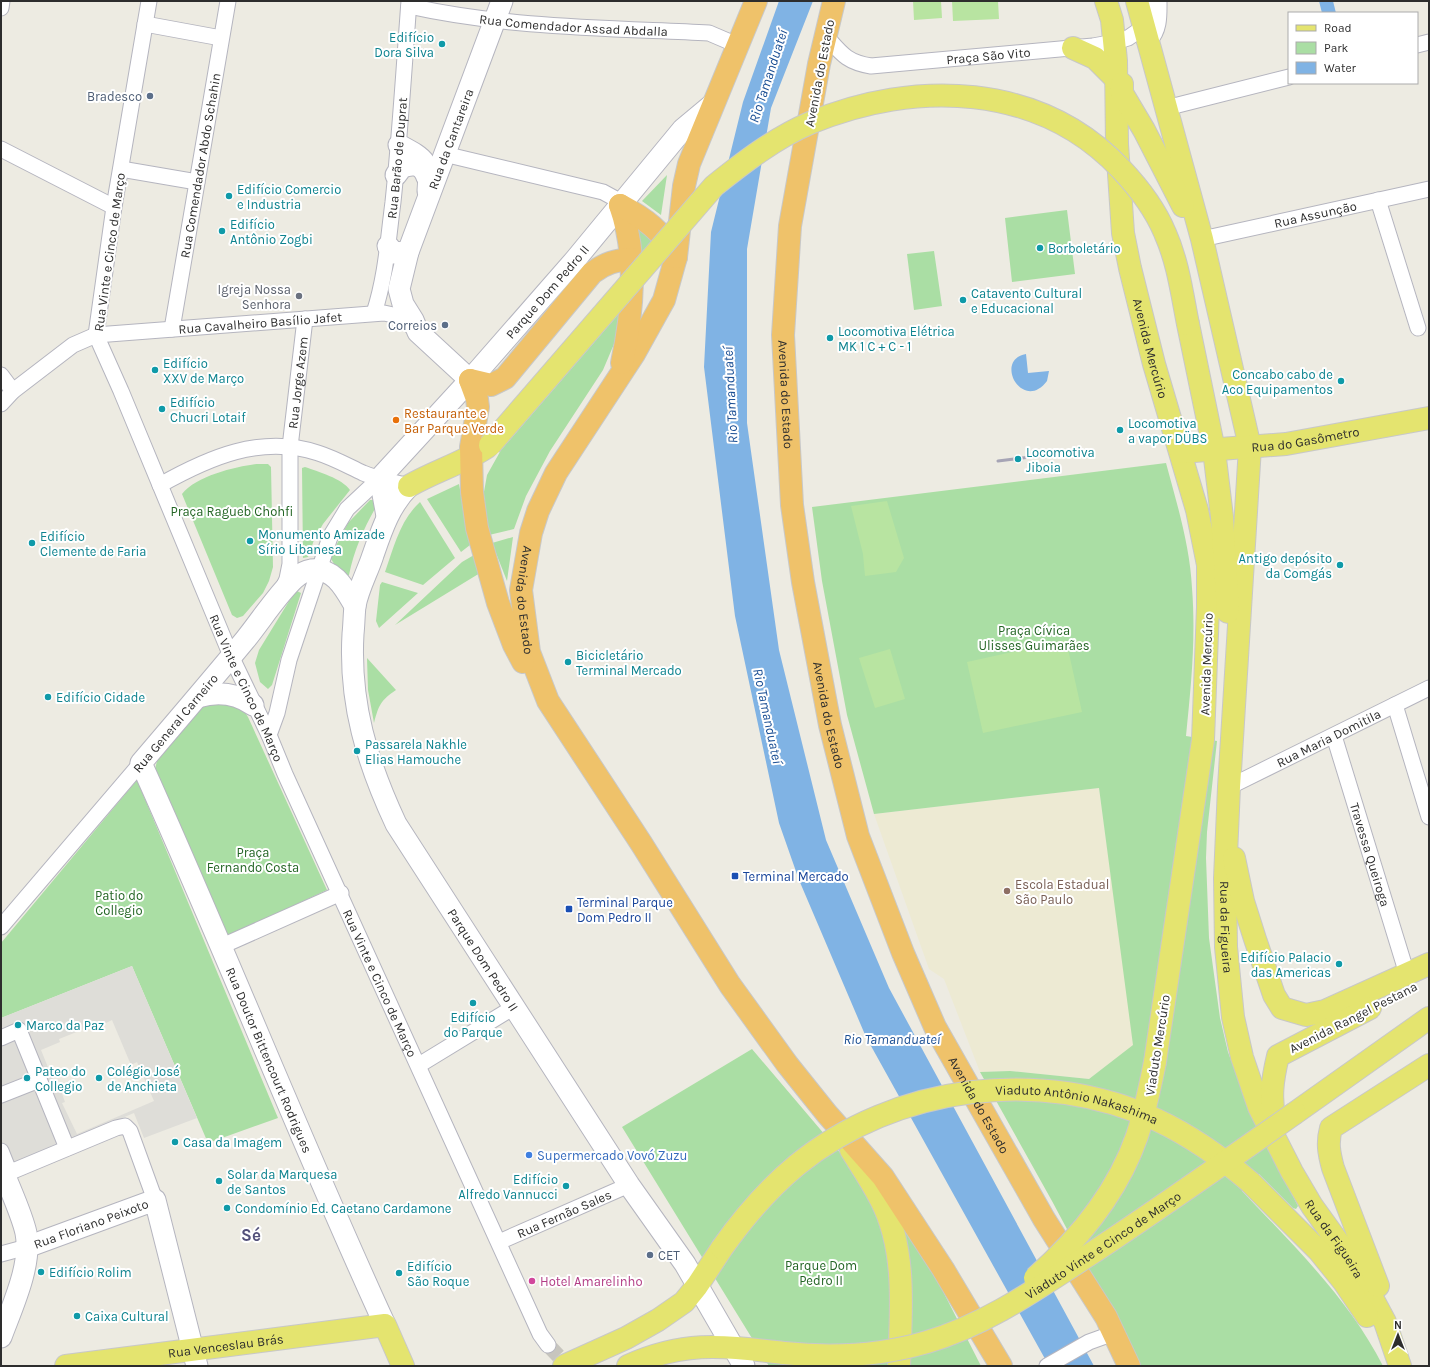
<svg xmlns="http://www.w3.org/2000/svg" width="1430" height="1367" font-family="Karla,sans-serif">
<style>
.education{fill:#edead3}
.green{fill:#aadea4}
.pitch{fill:#b8e4a1}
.plaza{fill:#deddd8;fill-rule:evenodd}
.water{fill:#80b3e4}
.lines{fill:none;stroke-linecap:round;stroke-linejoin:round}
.street-tunnel{stroke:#c7c5be;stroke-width:15;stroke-dasharray:15 8;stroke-linecap:butt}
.street-casing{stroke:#b5b5bf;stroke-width:17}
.secondary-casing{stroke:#b5b5bf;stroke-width:23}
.primary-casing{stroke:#c8c8c8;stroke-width:24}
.highway-casing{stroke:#c8c8c8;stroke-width:24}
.street{stroke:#fff;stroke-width:15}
.secondary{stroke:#fff;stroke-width:21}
.primary{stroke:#e4e46f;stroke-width:22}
.highway{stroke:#efc26a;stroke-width:22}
.rail{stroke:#a6a4b5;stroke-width:3}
.primary-bridge-casing{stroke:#c8c8c8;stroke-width:24;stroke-linecap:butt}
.primary-bridge{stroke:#e4e46f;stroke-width:22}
.culture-dot{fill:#0f9aa8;stroke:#fff;stroke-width:1.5}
.service-dot{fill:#5c6f8a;stroke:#fff;stroke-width:1.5}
.worship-dot{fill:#6b7280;stroke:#fff;stroke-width:1.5}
.food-dot{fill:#e8710a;stroke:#fff;stroke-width:1.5}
.transit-dot{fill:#1a4fb4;stroke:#fff;stroke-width:1.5}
.education-dot{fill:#8d6e63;stroke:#fff;stroke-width:1.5}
.shop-dot{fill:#3f7fe0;stroke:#fff;stroke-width:1.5}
.hotel-dot{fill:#d1479c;stroke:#fff;stroke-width:1.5}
.labels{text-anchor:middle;stroke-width:4;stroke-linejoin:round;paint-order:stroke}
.street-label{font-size:13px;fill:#2d2d2d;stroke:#fff}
.culture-label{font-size:13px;fill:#0d838f;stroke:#fff;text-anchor:start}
.service-label{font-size:13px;fill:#4e5e75;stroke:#fff;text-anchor:end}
.worship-label{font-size:13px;fill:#5b616d;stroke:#fff;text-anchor:end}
.food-label{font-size:13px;fill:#c56008;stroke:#fff;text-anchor:start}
.park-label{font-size:13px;fill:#236524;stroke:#fff}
.transit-label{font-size:13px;fill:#164399;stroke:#fff;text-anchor:start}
.education-label{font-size:13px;fill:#785e54;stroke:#fff;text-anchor:start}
.shop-label{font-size:13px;fill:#366cbe;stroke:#fff;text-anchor:start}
.hotel-label{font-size:13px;fill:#b23c85;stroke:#fff;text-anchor:start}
.water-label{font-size:14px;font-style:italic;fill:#1b4f94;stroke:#fff}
.district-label{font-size:17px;font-weight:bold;fill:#53517a;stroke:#fff}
</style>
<rect width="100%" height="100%" fill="#edebe2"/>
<path class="education" d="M1099,788l35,257 -45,34 -79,-8 -30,1 -36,-93 -15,-10 -55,-155z"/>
<path class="green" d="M667,175l-6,40 -19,-14z
M1067,210l8,64 -63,8 -7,-64z
M634,224l22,13 -15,16z
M934,251l8,55 -28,4 -7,-56z
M623,309l-6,28 -14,33 -53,81 -24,45 -12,33 -25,6 -7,-32 5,-28 14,-25z
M1166,463c11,41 24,83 26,125 4,50 -1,99 -6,148l31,5 -10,91 -1,26 3,80 11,80 8,34 25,67 45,87 -2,3 -3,-1 -34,-34 -17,17c51,54 107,108 141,175h-243l-88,-165 -72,-129 30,-1 79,8 44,-34 -34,-257 -225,26 -27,-99 -25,-134 -10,-74z
M256,464h12l3,3 2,100 -4,14 -6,12 -20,23 -6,2 -5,-3 -50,-121c14,-18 52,-27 74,-30z
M305,467c12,4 38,12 45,23l-27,34 -9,16 -6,17 -5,1 -1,-90z
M459,484l11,61 -9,7 -34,-53z
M370,500h4l3,5c-13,23 -23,45 -28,70l-4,3 -4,-2 -11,-19 18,-34z
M420,502l35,56 -32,27 -38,-13c9,-25 15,-52 35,-70z
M513,537l-6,44 -15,-38z
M474,555l6,18 -85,52 67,-63z
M382,582l36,11 -39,35 -3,-7 4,-36z
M297,591l4,2 -29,92 -4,4 -8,-7 -5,-19 4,-13 35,-57z
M367,658l29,32c-16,11 -17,15 -22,33l-6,-33z
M223,700l21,11 4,6 79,173 -99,46 -73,-167 3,-12 43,-50z
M137,780l141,338 -70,25 -76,-177 -131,52v-75z
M752,1049l169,199 60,118h-212l-147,-239z"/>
<path class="pitch" d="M913,1h28l1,17 -28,2z
M952,1h46l1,18 -46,2z
M887,501l17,57 -8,14 -31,4 -2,-22 -12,-48z
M1066,640l16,72 -99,21 -16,-71z
M890,649l15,50 -30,9 -16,-50z"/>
<path class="plaza" d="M132,966l65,152 -53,20 -10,-25 -125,52 -8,-19v-128zM112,1020l19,45 6,-3 17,39 -77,33 -15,-31 3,-1 -4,-11 -3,1 -17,-42 19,-8 -1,-3 40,-16 1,3z"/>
<path class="water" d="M779,1h34l-42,107 -24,141v174l32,227 47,190 63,148 205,378h-45l-183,-329 -67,-157 -20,-57 -44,-207 -31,-249 7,-135 32,-130z
M1319,1h14l3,12h-14z
M1026,354l2,19 21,-2 -2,10c-24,32 -54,-21 -21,-27z"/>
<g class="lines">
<path class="street-tunnel" d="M548,1345l20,21"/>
<defs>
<g id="street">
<path id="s1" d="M149,1l-35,206 -18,128 25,56 110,265 38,79 16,39 255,560 8,11"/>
<path id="s2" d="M409,6c98,22 200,22 300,27l28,12"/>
<path d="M1,8l1,-7"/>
<path d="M145,24l76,14"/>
<path id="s3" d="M825,35c16,18 21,27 46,31l222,-20 22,-4 13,-4 23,-16"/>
<path d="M1417,45l12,-3"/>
<path d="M1166,108l123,-31"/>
<path d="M1,149l113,58"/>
<path d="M444,154l159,38 11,6 6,7"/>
<path d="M121,169l76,13"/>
<path d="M1378,200l40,128"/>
<path id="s4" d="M1202,239l227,-50"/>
<path id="s5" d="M374,313c12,-37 14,-73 19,-111 7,-67 11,-134 16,-201"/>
<path id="s6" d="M172,329l56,-328"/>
<path d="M1,375l12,16"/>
<path id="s7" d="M1,404l12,-13 60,-46 23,-10 288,-22 14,3 17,13"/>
<path d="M160,485c48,-27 101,-51 158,-32 16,5 30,13 45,20 14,6 31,9 46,13"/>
<path id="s8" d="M283,588l4,-9 3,-15v-117l15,-128"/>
<path d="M1395,705l34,112"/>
<path d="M269,735l8,-22 12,-53 41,-123 17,-28 33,-31"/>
<path id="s9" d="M1334,736l73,238"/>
<path id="s10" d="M1229,787l200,-99"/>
<path d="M1,927l140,-164"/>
<path d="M222,946l119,-53"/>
<path d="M1,1038l18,-8 48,118"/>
<path d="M419,1065l95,-58"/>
<path d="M1,1095l38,-15"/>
<path d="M1,1151l8,20h4l103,-43 9,-2 5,5 25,69"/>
<path id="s11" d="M499,1242l130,-57"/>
<path d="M1,1254l26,-7"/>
<path d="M1047,1366l42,-24 25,-9"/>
</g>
<g id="secondary">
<path d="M1147,39c10,-10 9,-24 9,-38"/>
<path d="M399,145c24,13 32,16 29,46"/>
<path d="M396,175l6,-8c12,-4 20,-3 25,10"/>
<path d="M388,246l6,7 14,-1"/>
<path id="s12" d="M470,380l-52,-48 -5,-12 -10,-16 -4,-15 9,-37 94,-251"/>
<path id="s13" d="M409,486c-19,19 -27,43 -36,69 -5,16 -15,34 -18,51 -1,9 -1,19 -2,28 -4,69 14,128 43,190l233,361 56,79 59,102"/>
<path id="s14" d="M387,516l-7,-38 90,-98 105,-120 108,-131 30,-25"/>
<path id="s15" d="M355,606c-10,-17 -21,-39 -44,-36 -6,1 -11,4 -16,8 -19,18 -33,41 -50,62 -34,41 -69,82 -104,123 84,186 159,377 244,562"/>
<path d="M198,697c20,-6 38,-4 55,8"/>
<path d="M1,1166c7,19 21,48 25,67 6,32 -14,74 -25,104"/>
<path id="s16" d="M27,1247l128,-47 42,166"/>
</g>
<g id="primary">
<path id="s17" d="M1106,1l6,19 4,41 1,83 6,89 7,35 24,96 43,146 11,55v42l-5,133 -48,322"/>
<path id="s18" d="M1137,1l65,238 48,208 -21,340 -4,91 1,69 7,70 9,40 17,50 33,65 20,34 36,50 22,38 15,28 15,44"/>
<path d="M1073,48l22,10 21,21"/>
<path d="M1122,84v9l22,37 39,76"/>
<path d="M1188,324l26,126 8,67 6,95"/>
<path id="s19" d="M1181,452l105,-8 143,-26"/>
<path d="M409,486c26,-15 54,-23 78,-39"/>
<path d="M1234,858l9,43 12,38 19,56 8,13 24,7 19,-4 104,-47"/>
<path d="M1295,1113l134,-95"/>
<path d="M1275,1124c-5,-26 -3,-43 3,-68l92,-48"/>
<path d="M851,1150c10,16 21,32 30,50 26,50 20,112 18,166"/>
<path d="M1250,1182l69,69 25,31 23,34"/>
<path d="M1378,1286l-45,-118c-4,-15 -6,-25 -2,-40l98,-63"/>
<path id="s20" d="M66,1366l319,-41 18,41"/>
<path d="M564,1366l62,-28 32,-18 26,-18 13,-16 25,-38"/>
<path d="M628,1366c57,-26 95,-20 156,-13"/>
</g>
<g id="highway">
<path id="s21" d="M756,1l-67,163 -5,22 -8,71 -12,43 -30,54 -78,119 -18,38 -7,22 -10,57 8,62 19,49 93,142 89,142 57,79 40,50 56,63 60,92 58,97"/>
<path id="s22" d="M834,1l-15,63 -29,162 -7,109 9,170 11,77 27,143 28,111 45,117 32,74 109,192 62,98 23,49"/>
<path d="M620,205c18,51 13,106 2,158"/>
<path d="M620,205c24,13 44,27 56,52"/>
<path d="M470,380l7,19 1,8 -7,40 1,45 5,36 21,75 16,42 9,17"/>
<path d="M470,380l21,5 14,-7 87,-105c13,-10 24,-13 40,-14"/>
</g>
</defs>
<use href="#street" class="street-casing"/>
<use href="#secondary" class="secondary-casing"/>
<use href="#primary" class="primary-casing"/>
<use href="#highway" class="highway-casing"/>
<use href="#street" class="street"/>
<use href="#secondary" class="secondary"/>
<use href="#primary" class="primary"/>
<use href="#highway" class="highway"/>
<path class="rail" d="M998,461l41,-5"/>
<defs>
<g id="primary-bridge">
<path d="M490,445l224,-259c30,-24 61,-48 96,-63 105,-44 230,-40 311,46 18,19 34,40 44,64 13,29 17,61 23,91"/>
<path id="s23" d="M722,1248c22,-31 46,-59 75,-83 98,-80 245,-99 360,-45 34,16 64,37 93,62"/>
<path d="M1035,1278c43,-38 83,-87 102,-142 8,-24 13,-49 18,-74"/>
<path id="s24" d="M784,1353c48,5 96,3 143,-11 59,-17 111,-54 162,-87 70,-46 138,-94 206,-142"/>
</g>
</defs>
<use href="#primary-bridge" class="primary-bridge-casing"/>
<use href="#primary-bridge" class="primary-bridge"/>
</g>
<g class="culture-dot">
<circle cx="442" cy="44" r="4"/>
<circle cx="229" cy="196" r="4"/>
<circle cx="222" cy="231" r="4"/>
<circle cx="1040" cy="248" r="4"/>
<circle cx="963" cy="300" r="4"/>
<circle cx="830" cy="338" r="4"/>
<circle cx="155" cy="370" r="4"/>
<circle cx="1341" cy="381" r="4"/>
<circle cx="162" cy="409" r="4"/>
<circle cx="1120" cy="430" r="4"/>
<circle cx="1018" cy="459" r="4"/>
<circle cx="250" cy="541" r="4"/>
<circle cx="32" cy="543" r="4"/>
<circle cx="1340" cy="565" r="4"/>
<circle cx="568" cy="662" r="4"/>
<circle cx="48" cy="697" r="4"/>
<circle cx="357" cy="751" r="4"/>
<circle cx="1339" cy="964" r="4"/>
<circle cx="473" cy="1003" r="4"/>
<circle cx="18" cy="1025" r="4"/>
<circle cx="27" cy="1078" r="4"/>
<circle cx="99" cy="1078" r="4"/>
<circle cx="175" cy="1142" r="4"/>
<circle cx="219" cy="1181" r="4"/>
<circle cx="566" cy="1186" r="4"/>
<circle cx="227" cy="1208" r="4"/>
<circle cx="41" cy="1272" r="4"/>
<circle cx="399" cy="1273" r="4"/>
<circle cx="77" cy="1316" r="4"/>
</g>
<g class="service-dot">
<circle cx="150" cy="96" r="4"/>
<circle cx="445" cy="325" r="4"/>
<circle cx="650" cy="1255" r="4"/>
</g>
<circle class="worship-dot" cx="299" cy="296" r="4"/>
<circle class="food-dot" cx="396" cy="420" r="4"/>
<g class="transit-dot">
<rect x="731" y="872" width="8" height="8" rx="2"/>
<rect x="565" y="905" width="8" height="8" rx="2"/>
</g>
<circle class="education-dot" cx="1007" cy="891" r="4"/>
<circle class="shop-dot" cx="529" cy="1155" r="4"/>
<circle class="hotel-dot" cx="532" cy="1281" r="4"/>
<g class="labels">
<g class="street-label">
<text dy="5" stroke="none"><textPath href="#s2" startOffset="166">Rua Comendador Assad Abdalla</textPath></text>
<text dy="5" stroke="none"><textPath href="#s3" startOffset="175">Praça São Vito</textPath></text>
<text transform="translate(819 73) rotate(-79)" y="5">Avenida do Estado</text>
<text dy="5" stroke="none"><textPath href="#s12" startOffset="277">Rua da Cantareira</textPath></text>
<text dy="5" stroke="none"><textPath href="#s5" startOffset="157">Rua Barão de Duprat</textPath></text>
<text dy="5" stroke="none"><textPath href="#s6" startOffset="166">Rua Comendador Abdo Schahin</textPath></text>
<text dy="5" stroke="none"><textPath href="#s4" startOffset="116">Rua Assunção</textPath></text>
<text transform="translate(109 252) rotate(-82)" y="5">Rua Vinte e Cinco de Março</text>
<text dy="5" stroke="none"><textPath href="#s14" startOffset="289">Parque Dom Pedro II</textPath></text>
<text dy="5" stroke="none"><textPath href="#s7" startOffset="283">Rua Cavalheiro Basílio Jafet</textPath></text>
<text dy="5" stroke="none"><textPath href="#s17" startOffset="352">Avenida Mercúrio</textPath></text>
<text dy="5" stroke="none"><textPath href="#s8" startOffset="207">Rua Jorge Azem</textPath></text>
<text dy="5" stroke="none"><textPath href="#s22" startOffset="398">Avenida do Estado</textPath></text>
<text dy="5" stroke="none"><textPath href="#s19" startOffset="125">Rua do Gasômetro</textPath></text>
<text dy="5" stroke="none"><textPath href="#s21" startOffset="652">Avenida do Estado</textPath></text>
<text transform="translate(1206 664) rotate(-88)" y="5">Avenida Mercúrio</text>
<text dy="5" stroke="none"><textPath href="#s1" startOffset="722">Rua Vinte e Cinco de Março</textPath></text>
<text dy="5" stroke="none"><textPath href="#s22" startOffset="722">Avenida do Estado</textPath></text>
<text transform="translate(175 723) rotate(-50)" y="5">Rua General Carneiro</text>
<text dy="5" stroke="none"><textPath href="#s10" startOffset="111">Rua Maria Domitila</textPath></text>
<text dy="5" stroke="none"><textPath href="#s9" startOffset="124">Travessa Queiroga</textPath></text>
<text dy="5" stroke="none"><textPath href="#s18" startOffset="941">Rua da Figueira</textPath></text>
<text dy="5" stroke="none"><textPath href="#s13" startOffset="519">Parque Dom Pedro II</textPath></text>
<text dy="5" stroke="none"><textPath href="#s1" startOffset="1046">Rua Vinte e Cinco de Março</textPath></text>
<text transform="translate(1353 1017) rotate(-27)" y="5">Avenida Rangel Pestana</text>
<text transform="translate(1157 1045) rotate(-81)" y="5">Viaduto Mercúrio</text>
<text dy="5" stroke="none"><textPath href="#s15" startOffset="643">Rua Doutor Bittencourt Rodrigues</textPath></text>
<text dy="5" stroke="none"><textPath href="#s22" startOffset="1142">Avenida do Estado</textPath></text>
<text dy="5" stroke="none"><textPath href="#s23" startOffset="411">Viaduto Antônio Nakashima</textPath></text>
<text dy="5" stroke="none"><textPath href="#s11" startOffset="71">Rua Fernão Sales</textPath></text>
<text dy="5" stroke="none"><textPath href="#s16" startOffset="68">Rua Floriano Peixoto</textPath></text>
<text dy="5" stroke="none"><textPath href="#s18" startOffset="1277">Rua da Figueira</textPath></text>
<text dy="5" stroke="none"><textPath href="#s24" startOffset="346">Viaduto Vinte e Cinco de Março</textPath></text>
<text dy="5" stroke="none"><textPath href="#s20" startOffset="161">Rua Venceslau Brás</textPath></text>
</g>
<g class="culture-label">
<text x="434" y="42" text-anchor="end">Edifício<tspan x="434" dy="15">Dora Silva</tspan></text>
<text x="237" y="194">Edifício Comercio<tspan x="237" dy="15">e Industria</tspan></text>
<text x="230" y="229">Edifício<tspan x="230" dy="15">Antônio Zogbi</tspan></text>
<text x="1048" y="253">Borboletário</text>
<text x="971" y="298">Catavento Cultural<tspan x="971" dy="15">e Educacional</tspan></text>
<text x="838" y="336">Locomotiva Elétrica<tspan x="838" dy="15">MK 1 C + C - 1</tspan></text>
<text x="163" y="368">Edifício<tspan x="163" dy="15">XXV de Março</tspan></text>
<text x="1333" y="379" text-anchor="end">Concabo cabo de<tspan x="1333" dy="15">Aco Equipamentos</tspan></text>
<text x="170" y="407">Edifício<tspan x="170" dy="15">Chucri Lotaif</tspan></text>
<text x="1128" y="428">Locomotiva<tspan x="1128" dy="15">a vapor DÜBS</tspan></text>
<text x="1026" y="457">Locomotiva<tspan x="1026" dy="15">Jiboia</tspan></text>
<text x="258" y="539">Monumento Amizade<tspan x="258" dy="15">Sírio Libanesa</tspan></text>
<text x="40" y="541">Edifício<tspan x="40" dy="15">Clemente de Faria</tspan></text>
<text x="1332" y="563" text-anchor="end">Antigo depósito<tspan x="1332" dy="15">da Comgás</tspan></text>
<text x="576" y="660">Bicicletário<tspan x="576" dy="15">Terminal Mercado</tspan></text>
<text x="56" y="702">Edifício Cidade</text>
<text x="365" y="749">Passarela Nakhle<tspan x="365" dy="15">Elias Hamouche</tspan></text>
<text x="1331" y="962" text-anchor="end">Edifício Palacio<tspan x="1331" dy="15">das Americas</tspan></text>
<text x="473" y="1022" text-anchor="middle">Edifício<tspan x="473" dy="15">do Parque</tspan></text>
<text x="26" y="1030">Marco da Paz</text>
<text x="35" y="1076">Pateo do<tspan x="35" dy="15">Collegio</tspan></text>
<text x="107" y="1076">Colégio José<tspan x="107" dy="15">de Anchieta</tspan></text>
<text x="183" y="1147">Casa da Imagem</text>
<text x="227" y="1179">Solar da Marquesa<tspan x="227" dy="15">de Santos</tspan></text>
<text x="558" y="1184" text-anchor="end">Edifício<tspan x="558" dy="15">Alfredo Vannucci</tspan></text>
<text x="235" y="1213">Condomínio Ed. Caetano Cardamone</text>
<text x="407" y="1271">Edifício<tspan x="407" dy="15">São Roque</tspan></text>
<text x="49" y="1277">Edifício Rolim</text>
<text x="85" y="1321">Caixa Cultural</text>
</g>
<g class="service-label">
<text x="142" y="101">Bradesco</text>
<text x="437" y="330">Correios</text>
<text x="658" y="1260" text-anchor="start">CET</text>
</g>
<g class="worship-label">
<text x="291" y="294">Igreja Nossa<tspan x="291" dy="15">Senhora</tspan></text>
</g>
<g class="food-label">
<text x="404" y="418">Restaurante e<tspan x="404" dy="15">Bar Parque Verde</tspan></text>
</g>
<g class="park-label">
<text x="232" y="516">Praça Ragueb Chohfi</text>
<text x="1034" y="635">Praça Cívica<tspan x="1034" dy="15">Ulisses Guimarães</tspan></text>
<text x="253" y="857">Praça<tspan x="253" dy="15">Fernando Costa</tspan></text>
<text x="119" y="900">Patio do<tspan x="119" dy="15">Collegio</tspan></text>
<text x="821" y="1270">Parque Dom<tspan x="821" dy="15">Pedro II</tspan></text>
</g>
<g class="transit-label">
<text x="743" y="881">Terminal Mercado</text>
<text x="577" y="907">Terminal Parque<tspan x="577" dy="15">Dom Pedro II</tspan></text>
</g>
<g class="education-label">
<text x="1015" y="889">Escola Estadual<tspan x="1015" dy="15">São Paulo</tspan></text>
</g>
<g class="shop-label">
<text x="537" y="1160">Supermercado Vovó Zuzu</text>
</g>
<g class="hotel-label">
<text x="540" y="1286">Hotel Amarelinho</text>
</g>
<g class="water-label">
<text transform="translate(768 76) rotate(-72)" y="5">Rio Tamanduateí</text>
<text transform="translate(730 395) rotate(-93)" y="5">Rio Tamanduateí</text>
<text transform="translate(768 716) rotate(78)" y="5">Rio Tamanduateí</text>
<text x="892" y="1044">Rio Tamanduateí</text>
</g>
<g class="district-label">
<text x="251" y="1241">Sé</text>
</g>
</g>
<rect width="1430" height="1367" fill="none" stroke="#2d2d2d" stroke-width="4"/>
<rect x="1288" y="12" width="130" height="72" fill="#ffffff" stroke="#ababab"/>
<rect x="1296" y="25" width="20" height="6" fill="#e4e46f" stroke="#ababab"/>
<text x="1324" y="32" font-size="12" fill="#2d2d2d">Road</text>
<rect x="1296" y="42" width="20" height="12" fill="#aadea4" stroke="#ababab"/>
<text x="1324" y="52" font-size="12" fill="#2d2d2d">Park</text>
<rect x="1296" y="62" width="20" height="12" fill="#80b3e4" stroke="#ababab"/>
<text x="1324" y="72" font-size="12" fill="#2d2d2d">Water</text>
<g transform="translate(1398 1335)" stroke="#ffffff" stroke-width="3" paint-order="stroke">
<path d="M0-3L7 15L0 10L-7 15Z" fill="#2d2d2d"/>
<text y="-6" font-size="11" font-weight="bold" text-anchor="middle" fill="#2d2d2d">N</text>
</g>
</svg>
